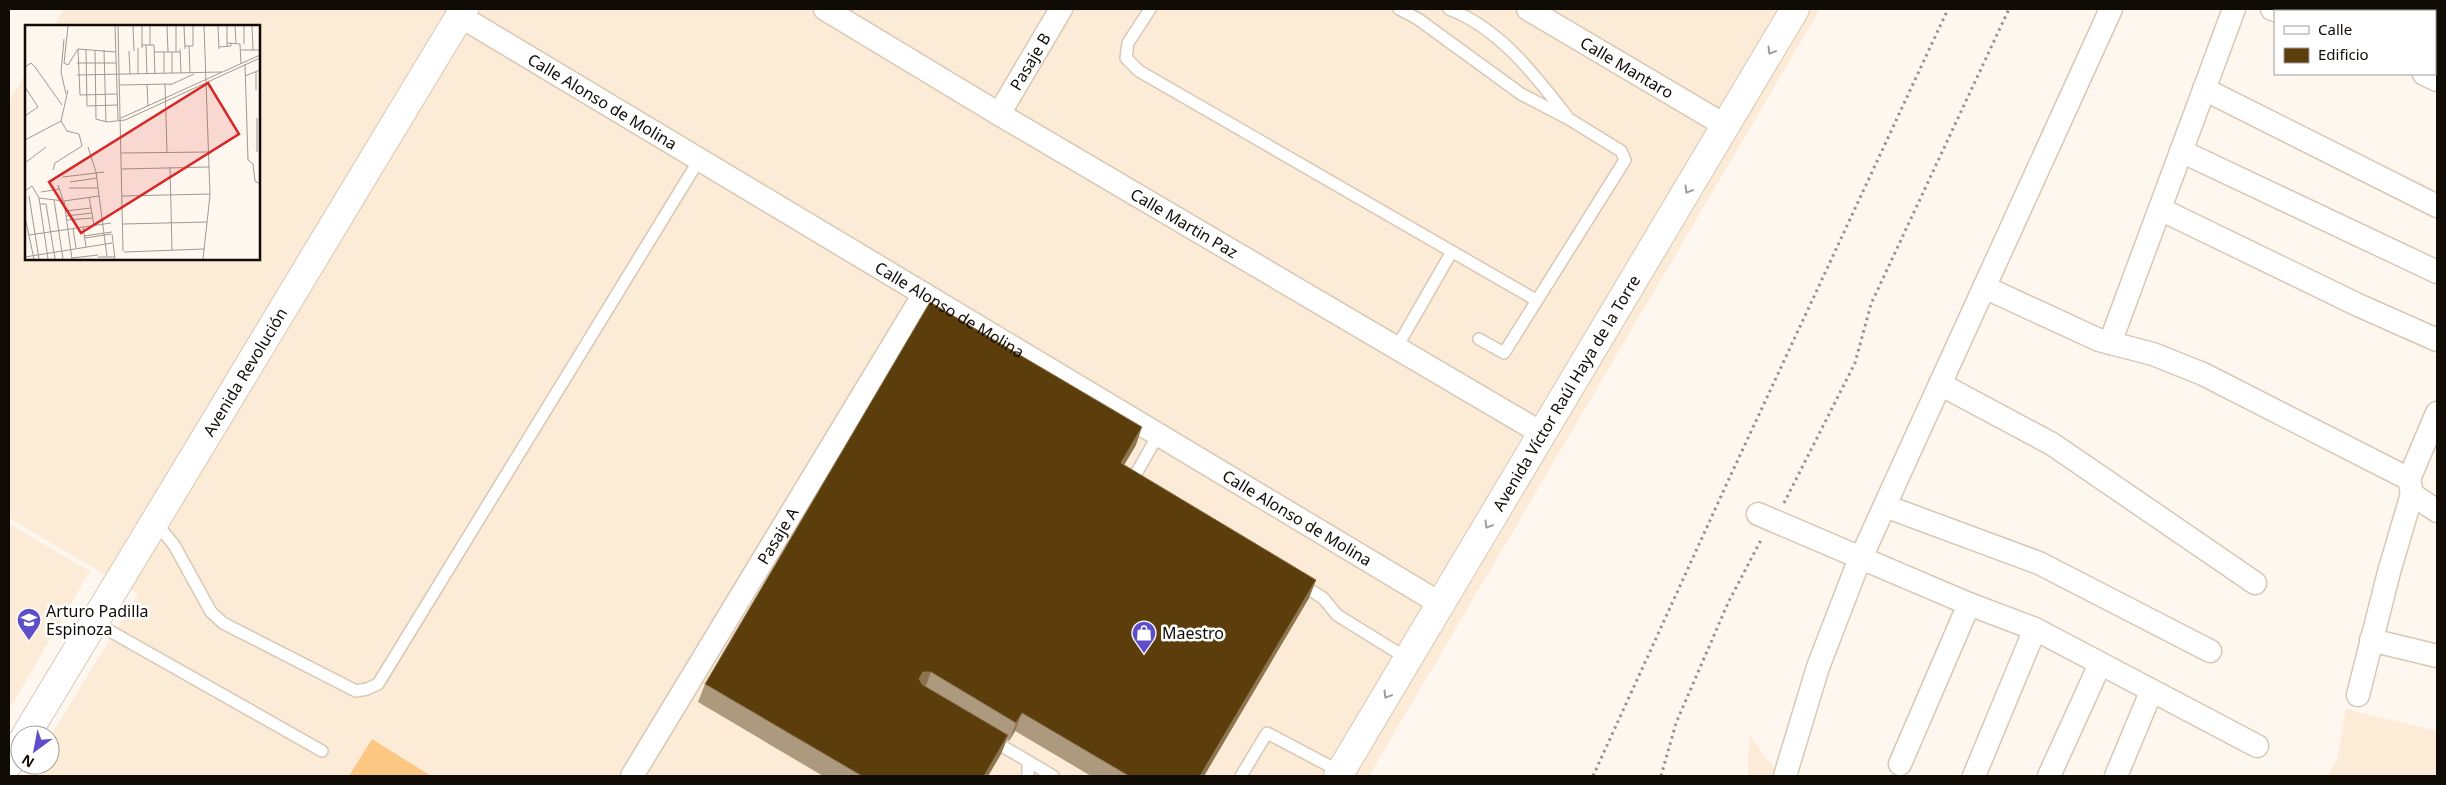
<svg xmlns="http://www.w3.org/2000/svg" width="2446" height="785" font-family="'Noto Sans',sans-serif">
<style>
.built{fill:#fcebd6}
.pitch{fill:#fbc783}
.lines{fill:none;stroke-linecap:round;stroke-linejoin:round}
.lane-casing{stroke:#d7c8b4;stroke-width:14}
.street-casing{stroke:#d7c8b4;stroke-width:25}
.secondary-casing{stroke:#d7c8b4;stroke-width:30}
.path{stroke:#97918a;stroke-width:3;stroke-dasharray:2.5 4;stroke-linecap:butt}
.lane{stroke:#fff;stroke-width:11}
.street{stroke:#fff;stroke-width:22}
.secondary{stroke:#fff;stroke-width:28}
.wall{fill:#ad9a7e}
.shaded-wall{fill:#8d7550}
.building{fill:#5c3d0c;stroke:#8d7550}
.oneway{stroke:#9f9d9b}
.labels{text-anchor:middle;stroke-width:5;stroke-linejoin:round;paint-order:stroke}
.street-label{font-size:16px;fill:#100b05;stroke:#fff}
.poi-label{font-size:16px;fill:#100b05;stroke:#fff;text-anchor:start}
.inset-road{fill:none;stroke:#9f9991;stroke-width:1}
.view{fill:#d62828;fill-opacity:0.15;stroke:#d62828;stroke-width:2.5}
.inset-edge{fill:none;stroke:#100b05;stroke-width:2.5}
</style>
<rect width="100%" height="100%" fill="#fef7ef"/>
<path class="built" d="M64,9h1756l-451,767h-1344l7,-11h18v-28l88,-143 -129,-76v-417l17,-29v187h233v-233h-206z
M9,524l81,47 -81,139z
M2346,709l91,22v45h-110l10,-16z
M1749,735l31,41h-32z"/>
<path class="pitch" d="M372,739l59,37h-82z"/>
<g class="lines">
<defs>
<path id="lane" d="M1150,9l-22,34 -2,15 13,13 397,229
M1399,9l19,10 103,75 48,25 52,32 4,9 -121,193 -25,-14
M1449,9c50,19 85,65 117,106
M1397,347l54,-94
M1139,483l-6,-4 25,-44
M155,522l19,23 37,67 12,11 133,68 11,-2 11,-5 321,-524
M1299,583l24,15 14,17 71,44
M94,622l228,129
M992,740l61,36
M1028,776v-14
M1241,776l26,-43 74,39"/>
<g id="street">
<path id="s1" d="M825,9l174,105 544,320"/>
<path id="s2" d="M1528,9l198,117"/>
<path d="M2272,9l6,2"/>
<path d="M2393,11l1,-2"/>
<path id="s3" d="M460,16l981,588"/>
<path d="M2424,74l13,6"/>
<path d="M2204,89l233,117"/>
<path id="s4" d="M999,114l62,-105"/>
<path d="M2181,151l256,121"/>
<path d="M2160,209l198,96 79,35"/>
<path d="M1984,287l115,53 54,14 50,20 206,105 3,15 25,17"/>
<path d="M2110,343l124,-334"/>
<path d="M1940,384l112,60 203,139"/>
<path d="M2409,479l28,-66"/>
<path d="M1885,506l154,57 171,88"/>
<path d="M1758,514l211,90 66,25 222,117"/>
<path d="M2371,640l66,16"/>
<path d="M2358,695l31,-123 23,-78"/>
<path d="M1900,764l69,-160"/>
<path id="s5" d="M632,776l292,-482"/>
<path d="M1785,776l33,-109 37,-96 256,-562"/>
<path d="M1974,776l61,-147"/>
<path d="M2049,776l51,-112"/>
<path d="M2116,776l35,-84"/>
</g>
<g id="secondary">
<path id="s6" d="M26,735l438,-726"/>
<path d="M9,763l11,-19"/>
<path id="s7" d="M1338,776l457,-767"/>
</g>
</defs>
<use href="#lane" class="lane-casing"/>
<use href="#street" class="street-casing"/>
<use href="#secondary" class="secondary-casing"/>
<path class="path" d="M1784,503l71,-140 16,-59 138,-295
M1593,776l135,-295 220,-472
M1661,776l15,-53 52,-120 34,-65"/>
<use href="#lane" class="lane"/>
<use href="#street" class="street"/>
<use href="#secondary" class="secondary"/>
</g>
<path class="wall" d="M1136,445l-12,20 192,115 -7,18 -105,178h-113l-76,-45 -6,10 -2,-1 -6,14 -13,22h-165l-125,-74 7,-18z"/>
<path class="shaded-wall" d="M1142,427l-6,18 -22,37 7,-19z
M1316,580l-7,18 -105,178h-4z
M923,672h8l-7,19 -5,-12z
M1022,713l-7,18 -6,10 7,-18z
M1008,735l-7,19 -13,22h-4z"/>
<path class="building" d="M930,302l212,125 -21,36 195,117 -116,196h-71l-107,-63 -6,10 -85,-51h-8l-4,7 4,6 85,50 -24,41h-122l-157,-92z"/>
<defs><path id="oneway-chevron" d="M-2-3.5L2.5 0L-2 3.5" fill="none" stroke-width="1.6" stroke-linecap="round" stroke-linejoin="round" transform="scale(1.25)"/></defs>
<g class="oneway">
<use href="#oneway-chevron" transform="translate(1771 51) rotate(121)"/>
<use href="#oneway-chevron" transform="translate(1688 190) rotate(121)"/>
<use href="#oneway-chevron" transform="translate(1488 525) rotate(121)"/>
<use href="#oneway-chevron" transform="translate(1387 695) rotate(121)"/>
</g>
<defs>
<symbol id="school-pin" viewBox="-11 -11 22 30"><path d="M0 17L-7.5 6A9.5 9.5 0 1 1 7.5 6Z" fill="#5e4fc8" stroke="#fff"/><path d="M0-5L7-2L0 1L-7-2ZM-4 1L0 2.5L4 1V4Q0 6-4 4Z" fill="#fff"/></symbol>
<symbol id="shop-pin" viewBox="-11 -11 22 30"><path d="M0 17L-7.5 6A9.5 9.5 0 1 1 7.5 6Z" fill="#5e4fc8" stroke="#fff"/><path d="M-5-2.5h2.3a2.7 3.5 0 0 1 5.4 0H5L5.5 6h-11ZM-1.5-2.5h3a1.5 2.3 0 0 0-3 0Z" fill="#fff"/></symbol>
</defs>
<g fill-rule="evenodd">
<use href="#school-pin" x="15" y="606" width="28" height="38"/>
<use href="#shop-pin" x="1130" y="619" width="28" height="38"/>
</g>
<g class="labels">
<g class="street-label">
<text dy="6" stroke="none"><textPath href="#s4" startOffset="61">Pasaje B</textPath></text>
<text dy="6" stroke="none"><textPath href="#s2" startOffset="115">Calle Mantaro</textPath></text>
<text dy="6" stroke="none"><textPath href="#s3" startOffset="166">Calle Alonso de Molina</textPath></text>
<text dy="6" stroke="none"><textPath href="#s1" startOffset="418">Calle Martin Paz</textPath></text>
<text dy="6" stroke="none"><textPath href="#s3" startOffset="571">Calle Alonso de Molina</textPath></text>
<text dy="6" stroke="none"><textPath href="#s6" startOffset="424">Avenida Revolución</textPath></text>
<text dy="6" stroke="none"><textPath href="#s7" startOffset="446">Avenida Víctor Raúl Haya de la Torre</textPath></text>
<text dy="6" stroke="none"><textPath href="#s3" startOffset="976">Calle Alonso de Molina</textPath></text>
<text dy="6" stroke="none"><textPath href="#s5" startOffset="281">Pasaje A</textPath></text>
</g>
<g class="poi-label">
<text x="46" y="617">Arturo Padilla<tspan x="46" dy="18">Espinoza</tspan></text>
<text x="1162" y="639">Maestro</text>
</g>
</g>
<g transform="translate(25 25)">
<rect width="235" height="235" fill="#fef7ef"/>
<path class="inset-road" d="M90,1l3,94M93,1l5,225M108,1l1,25M117,1v22M125,1v19M142,1l1,26M151,1v26M159,1l1,23M193,1l1,23M202,1v21M210,1l1,17M219,1v18M227,1l1,24M39,14l-3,33 5,22M202,18l13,1 1,20M117,20h12l1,29M121,20l1,29M160,21h8v-20M164,21l1,27M194,22l12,-1v-3M113,23v26M53,24l2,46 37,-1M53,24l38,3M155,24l1,24M61,25l1,56 30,-1M70,25l1,69 11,3 18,-2 135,-62M79,25l2,72M216,25h19M104,26l1,23M129,27h26M139,27v21M147,27v21M52,38h39M220,39l3,96 5,4 2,17 5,3M43,40l10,-16M43,40l-4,-2 4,-37M0,42l6,-4 4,4 27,38M231,47v18M52,50l145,-3M220,51l15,-6M140,59l2,69M95,60l51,-1M122,60l1,21M145,60l24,-11M0,62l13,20 -13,9M96,93l139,-63M232,93v34M0,115l36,-19 7,-31M63,122l8,25 11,85M96,128l88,-1M0,138l21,-16M145,142l2,83M97,144l87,-2M28,145l2,-7 27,-17 -3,-12 -12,-3 -6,-10M38,152l41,-5M45,157l27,-4M33,160l5,15M44,163h29M0,166l7,-5 7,12 9,61M16,167l19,-3M4,171l10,63M97,171l88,-2M64,172l5,28M14,173l25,3 35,-5M29,175l9,59M39,176l8,58M15,179h6l9,55M40,186l26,-3M41,191l26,-3M0,192l9,42M42,195l26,-2M98,199l84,-2M58,202l3,20M48,203l3,20M87,209l3,25M4,210l82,-12M59,211l28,-4M60,213l26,-4M99,227l80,-3M0,232l87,-14M73,232h17M47,233l26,-3M178,234l7,-64 -6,-169"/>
<path class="view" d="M183,58l31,51 -158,99 -32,-51z"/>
<rect width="235" height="235" class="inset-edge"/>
</g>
<rect width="2446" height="785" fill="none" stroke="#100b05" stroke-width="20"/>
<rect x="2274" y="10" width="162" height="65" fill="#ffffff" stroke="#9f9d9b"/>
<rect x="2284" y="26" width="25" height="8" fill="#ffffff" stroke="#9f9d9b"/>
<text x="2318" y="35" font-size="15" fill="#100b05">Calle</text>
<rect x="2284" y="48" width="25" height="15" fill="#5c3d0c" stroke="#9f9d9b"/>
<text x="2318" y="60" font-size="15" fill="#100b05">Edificio</text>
<g transform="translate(35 750) rotate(212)"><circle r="24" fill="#ffffff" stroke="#9f9d9b"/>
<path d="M0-4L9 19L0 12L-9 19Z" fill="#5e4fc8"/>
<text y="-8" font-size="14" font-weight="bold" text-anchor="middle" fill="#100b05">N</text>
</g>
</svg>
